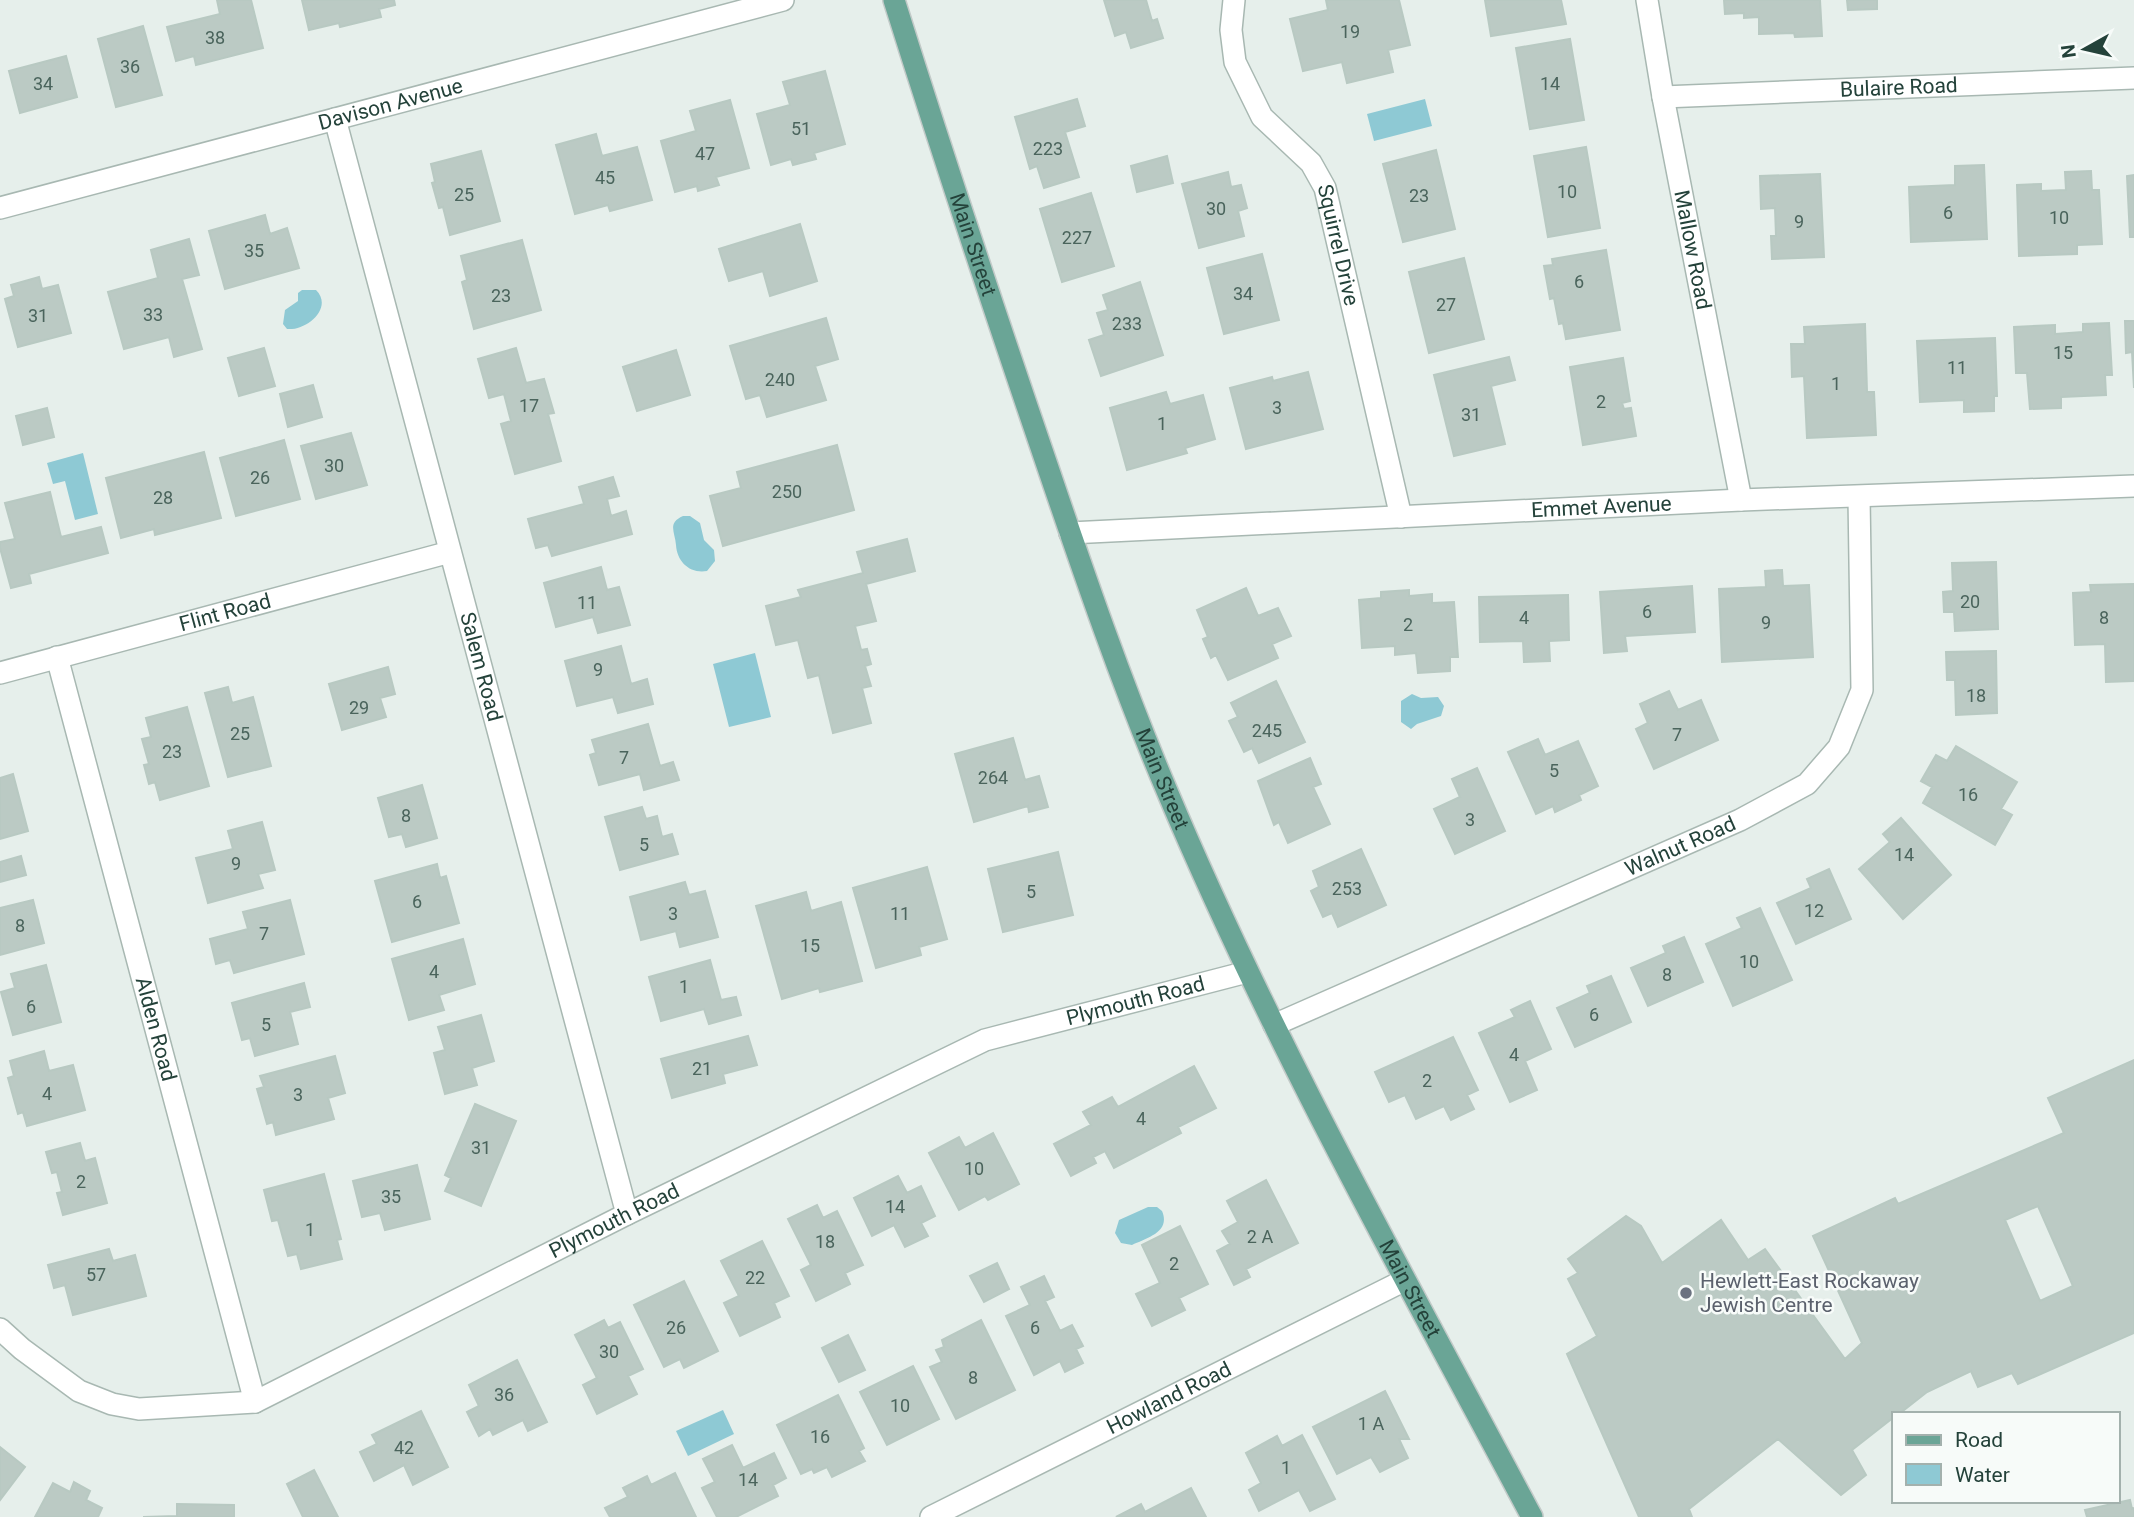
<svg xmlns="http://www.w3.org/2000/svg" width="2134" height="1517" font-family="Roboto,sans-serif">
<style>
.water{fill:#8ec9d4}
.building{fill:#bbcac4;stroke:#b8c9c2;stroke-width:2;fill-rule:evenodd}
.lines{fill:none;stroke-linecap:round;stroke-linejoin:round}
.minor-casing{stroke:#a8b8b2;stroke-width:24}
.major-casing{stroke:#c2cac8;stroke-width:24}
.minor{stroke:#fff;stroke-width:21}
.major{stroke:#6aa596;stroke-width:21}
.worship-dot{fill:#6b7280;stroke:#f7fbf9;stroke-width:2.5}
.labels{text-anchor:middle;stroke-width:5;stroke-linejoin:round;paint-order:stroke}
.number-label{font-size:18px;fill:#4a645c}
.street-label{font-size:21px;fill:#24423a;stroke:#f7fbf9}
.worship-label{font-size:21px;fill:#5b616d;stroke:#f7fbf9;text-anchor:start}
</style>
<rect width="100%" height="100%" fill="#e6efeb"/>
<path class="water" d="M1425,99l7,27 -58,15 -7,-27z
M302,290h14c18,18 -10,41 -29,39l-4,-5 2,-14 13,-9v-8z
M83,453l15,61 -23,6 -10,-39 -12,3 -6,-21z
M683,516h7l10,7 4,17 10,10 1,11 -8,10c-17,3 -30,-9 -31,-26 -1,-13 -9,-22 7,-29z
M755,653l16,64 -42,10 -16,-63z
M1412,694l9,4 17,-1 6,9 -3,10 -24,8 -6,5 -10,-7v-21z
M1148,1207h9l5,4c9,21 -15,27 -30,34l-11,-2 -6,-10 4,-13z
M723,1410l11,24 -46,22 -12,-25z"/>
<path class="building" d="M217,0h34l12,48 -67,17 -2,-9 -18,5 -9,-34 53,-13z
M302,0h92l1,5 -16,4 2,8 -41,10 -1,-4 -30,7z
M1104,0h42l6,21 5,-2 6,19 -32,10 -5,-16 -11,4z
M1326,0h73l11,45 -22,5 5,22 -46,11 -5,-21 -39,9 -13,-52 38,-9z
M1485,0h76l5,24 -75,12z
M1724,0h96l2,36 -27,1 -1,-4 -35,1v-17l-15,1v-5l-19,1z
M1847,0h30v9l-29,1z
M143,26l19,69 -46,12 -18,-68z
M1570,39l14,81 -54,9 -14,-81z
M66,56l11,41 -57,16 -11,-42z
M825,71l20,73 -31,9 2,6 -23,6 -2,-6 -20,6 -14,-51 33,-9 -7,-23z
M1077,99l8,27 -20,6 14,45 -35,11 -7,-22 -7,3 -15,-52z
M730,100l19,68 -33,9 3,8 -21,6 -1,-5 -22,6 -14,-51 35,-10 -6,-20z
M596,134l6,22 35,-9 15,53 -42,11 -2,-6 -33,9 -19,-69z
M1586,147l14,81 -52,9 -14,-81z
M1436,150l19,79 -52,13 -20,-78z
M481,151l19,70 -50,14 -7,-28 -4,1 -7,-25 3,-1 -4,-18z
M1167,156l6,27 -36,9 -6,-26z
M1984,165l3,74 -76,3 -2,-55 46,-2v-19z
M2091,171l1,19h7l3,54 -25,1v9l-58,2 -2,-71 24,-1v7l25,-1 -1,-18z
M1228,172l3,15 10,-2 6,23 -9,3 6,25 -45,12 -17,-64z
M1820,174l4,83 -52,2 -1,-23h5l-1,-28 -14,1 -1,-33z
M2134,175v62h-4l-3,-61z
M1091,193l23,73 -52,16 -22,-73z
M265,215l5,19 17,-6 12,40 -74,21 -16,-58z
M800,224l17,57 -47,15 -7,-25 -34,10 -10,-32z
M189,239l10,36 -17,4 20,70 -28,8 -5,-20 -45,12 -16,-57 50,-14 -7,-28z
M522,240l19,70 -67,19 -12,-47 5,-2 -6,-24z
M1606,250l14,80 -54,9 -3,-16 -4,1 -5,-26 -4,1 -6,-33 9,-1 -1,-6z
M1262,254l17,66 -55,14 -17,-66z
M1464,258l20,81 -55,14 -20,-81z
M39,277l3,12 16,-4 13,48 -53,14 -13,-48 9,-3 -3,-11z
M1140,282l23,73 -62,21 -12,-36 15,-5 -7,-22 11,-3 -5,-15z
M826,318l12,41 -23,7 11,34 -59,17 -7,-22 -14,4 -16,-53z
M2125,321h9v67l-2,-36 -6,1z
M2109,323l3,52h-7l1,20 -45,2v11l-31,1 -3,-36h-11l-2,-46 41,-2v9l28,-2v-8z
M1865,324l2,68h7l2,43 -69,3 -3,-62 -12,1 -1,-33h14l-1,-17z
M1995,338l2,58h-3v15l-30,1v-12l-44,2 -3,-61z
M264,348l11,38 -36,10 -11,-38z
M516,348l10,35 18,-4 10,34 -6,1 13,47 -46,13 -14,-50 10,-3 -7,-27 -15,4 -11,-39z
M676,350l14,45 -53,16 -14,-44z
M1509,357l6,23 -24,6 14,58 -51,12 -20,-81z
M1623,358l7,43 -8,2 2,6 7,-1 5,28 -53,9 -13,-78z
M1308,372l15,57 -77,20 -16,-61 42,-11 1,4z
M313,385l9,32 -34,10 -8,-33z
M1166,392l4,12 33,-9 12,44 -30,9 2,5 -60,17 -17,-62z
M47,408l7,29 -31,8 -7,-29z
M351,433l16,52 -51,14 -15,-53z
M284,440l16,59 -64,17 -16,-58z
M837,445l17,65 -131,36 -13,-50 31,-8 -4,-16z
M204,452l17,66 -66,17 -1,-6 -33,9 -15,-60z
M613,477l6,19 -12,3 4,17 15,-5 6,23 -80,22 -4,-11 -12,3 -8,-29 56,-15 -5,-17z
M50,492l11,45 40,-10 7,26 -79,21 2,9 -20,5 -11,-40v-6l15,-3 -10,-36z
M907,539l8,32 -49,13 10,37 -21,5 6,24 6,-1 4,15 -6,2 6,20 -9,2 9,35 -38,10 -14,-58 -11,3 -10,-38 -22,5 -10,-39 35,-9 -3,-7 65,-17 -6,-21z
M1996,562l2,67 -43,2 -1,-19h-10l-1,-20 10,-1 -1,-28z
M601,567l6,23 12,-3 11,38 -32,8 -5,-16 -37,10 -12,-44z
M1782,570l1,16 26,-1 4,72 -91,5 -3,-73 47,-2 -1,-16z
M2134,584v97l-28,1 -1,-38 -30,1 -2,-52 18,-1 -1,-7z
M1692,586l3,46 -70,4 2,15 -23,2 -4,-61z
M1246,588l12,28 20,-8 13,28 -19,8 6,14 -50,22 -12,-25 -5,3 -8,-19 5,-2 -11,-27z
M1409,590v6l23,-2v9l22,-1 4,55h-8v14l-32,2 -2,-20 -21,2v-9l-33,2 -3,-48 22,-2v-6z
M1568,595l1,45 -20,1 1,20 -26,1 -1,-21 -43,1 -1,-45z
M621,646l10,38 16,-5 6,25 -35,9 -5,-16 -36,9 -12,-45z
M1996,651l1,62 -41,2 -1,-35h-8l-1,-28z
M388,667l7,27 -15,4 6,19 -44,13 -13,-46z
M1276,681l29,61 -46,21 -7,-15 -8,4 -15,-31 9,-4 -7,-14z
M228,687l4,16 21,-6 18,69 -43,11 -23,-84z
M1669,691l9,19 23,-10 17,40 -64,29 -18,-40 12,-6 -8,-19z
M187,707l22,79 -49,14 -5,-18 -6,2 -5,-19 5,-1 -7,-25 9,-2 -5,-19z
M648,724l12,42 13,-4 6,18 -35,10 -4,-16 -41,11 -9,-30 6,-2 -4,-13z
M1013,738l12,42 14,-4 9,31 -19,5 -1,-6 -54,16 -19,-68z
M1538,739l7,16 33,-14 20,45 -19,9 2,5 -26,12 -2,-6 -17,8 -28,-62z
M1956,746l61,36 -16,27 11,6 -17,30 -72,-42 9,-16 -11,-6 15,-26 11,6z
M1310,758l11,26 -8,3 17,37 -42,19 -9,-21 -5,3 -16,-44z
M1477,768l28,63 -50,23 -21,-45 26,-12 -8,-18z
M13,774l15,57 -28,8v-61z
M422,785l15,53 -31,9 -4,-13 -13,3 -11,-39z
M642,807l4,12 11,-3 5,21 10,-3 6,20 -58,16 -15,-53z
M1901,818l50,57 -48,44 -44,-50 31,-27 -7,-8z
M262,822l13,48 -17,4 5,14 -55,15 -12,-45 37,-9 -5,-18z
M1361,849l25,56 -48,22 -6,-14 -9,4 -12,-26 8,-4 -6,-16z
M1058,852l15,63 -70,17 -15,-63z
M21,856l5,19 -26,7v-20z
M437,864l3,14 6,-2 13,47 -67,19 -17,-61z
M927,867l20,72 -28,8 2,8 -45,13 -23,-80z
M1829,869l22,50 -55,25 -19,-41 34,-15 -4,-9z
M685,882l4,13 16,-4 13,46 -38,10 -4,-16 -35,9 -11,-43z
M806,892l5,19 30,-9 21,79 -42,11 -1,-4 -37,11 -26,-93z
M33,900l11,43 -44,12v-47z
M290,900l14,54 -70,19 -4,-13 -14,4 -6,-25 38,-10 -5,-17z
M1760,908l32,72 -59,26 -27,-62 36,-16 -5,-10z
M1684,937l19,45 -55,24 -17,-38 35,-15 -3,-7z
M463,939l12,45 -36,11 5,15 -35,10 -17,-61z
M710,960l11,40 15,-3 5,18 -32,9 -5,-15 -43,12 -12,-44z
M46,965l15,57 -48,13 -12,-43 14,-4 -4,-14z
M1611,976l20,46 -56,25 -18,-39 33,-15 -3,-7z
M304,983l6,24 -20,5 8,32 -43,12 -5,-18 -8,2 -10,-37z
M1530,1001l21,48 -26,12 12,29 -27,12 -31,-69 36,-16 -4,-7z
M481,1015l13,46 -22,7 5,17 -32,9 -11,-41 11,-3 -7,-23z
M748,1036l9,29 -34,9 2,9 -53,15 -11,-39z
M1453,1037l25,53 -11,5 7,14 -23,11 -7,-14 -28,13 -11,-24 -16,7 -14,-30z
M44,1051l5,20 24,-6 12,45 -58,16 -4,-14 -5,2 -10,-36 6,-2 -4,-15z
M335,1056l10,37 -17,5 6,21 -58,16 -3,-13 -6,2 -10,-35 7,-2 -4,-11z
M2134,1060v273l-116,51 -6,-11 -34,14 -7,-16 -44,21 -28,22h-5v3l-42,33 14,25 -25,20 -63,-56 -89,70 3,8h-53l-72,-163 30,-18 -29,-57 10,-6 -10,-14 58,-43 15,10 21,37 59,-43 27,40 17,-11 80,110 17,-16 -49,-107 82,-38 3,6 166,-71 -16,-35zM2038,1206l35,80 -33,15 -35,-81z
M1194,1066l22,42 -38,19 3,6 -67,35 -9,-17 -12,6 3,6 -25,13 -17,-32 37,-19 -8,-13 29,-15 6,10z
M475,1104l41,17 -35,85 -36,-15 6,-13 -6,-3z
M993,1133l26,51 -31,16 -3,-4 -26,14 -30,-57 30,-16 6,11z
M80,1143l5,18 10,-3 12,45 -44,12 -6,-22 5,-1 -5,-20 -5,1 -6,-21z
M417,1165l13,54 -45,11 -5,-17 -18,4 -9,-36z
M324,1174l17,65 -4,1 5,19 -41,10 -4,-15 -9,2 -10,-36 -6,1 -8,-31z
M898,1176l9,17 14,-7 14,30 -14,7 7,13 -23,11 -11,-22 -22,11 -18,-38z
M1266,1180l32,63 -52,26 4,8 -16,8 -17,-34 13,-7 -8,-13 16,-9 -11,-21z
M817,1205l6,13 14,-7 26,54 -18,8 5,11 -34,17 -15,-31 10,-5 -23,-46z
M1180,1226l28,58 -29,14 6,12 -33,16 -16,-32 24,-11 -18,-38z
M762,1241l27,55 -15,7 6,14 -40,19 -16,-33 15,-7 -18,-35z
M109,1249l4,12 22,-6 11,41 -73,19 -8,-30 -11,3 -6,-23z
M997,1263l12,26 -25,13 -14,-26z
M1044,1276l10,21 -9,4 15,30 12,-6 11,21 -7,3 7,14 -18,9 -5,-11 -26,14 -28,-59 24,-11 -9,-18z
M684,1281l34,70 -34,17 -4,-9 -16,8 -30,-62z
M604,1320l4,8 12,-6 23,47 -15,7 9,18 -40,20 -14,-29 14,-7 -22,-43z
M981,1320l34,70 -59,29 -26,-52 12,-5 -6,-12 8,-3 -2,-7z
M848,1335l17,35 -26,12 -17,-34z
M517,1360l30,62 -19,9 -5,-11 -30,15 -3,-6 -11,7 -12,-24 12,-6 -10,-21z
M913,1366l26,53 -52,26 -27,-53z
M1385,1391l24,48h-10l9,19 -28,14 -9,-15 -34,17 -24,-47z
M838,1395l26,53 -5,3 6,10 -33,16 -5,-10 -13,6 -2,-4 -11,5 -24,-49z
M421,1411l27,56 -35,18 -9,-20 -30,16 -14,-29 17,-8 -5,-9z
M1302,1435l33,64 -25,12 -11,-21 -40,21 -10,-21 12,-7 -15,-30 31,-17 5,10z
M732,1445l11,23 31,-15 12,25 -13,7 5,11 -42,21h-19l-15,-29 13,-6 -12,-23z
M0,1447l25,20 -25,33z
M314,1470l24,47h-35l-16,-33z
M675,1473l21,44h-86l-5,-9 23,-11 -5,-9 24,-12 4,9z
M74,1482l16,9 -4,9 16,8 -4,9h-63l18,-34 17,9z
M1191,1488l15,29h-90l25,-13 4,8z
M2130,1500l2,9 2,-1v9h-47l-2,-7z
M177,1504l57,1v12h-91l34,-1z"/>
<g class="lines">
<defs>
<g id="minor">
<path id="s1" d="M1234,0l-3,30 4,32 27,55 49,46 14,25 76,329"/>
<path id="s2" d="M1647,0l16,97 78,403"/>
<path id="s3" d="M1663,97l471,-19"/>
<path id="s4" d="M335,119l292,1095"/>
<path id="s5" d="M0,208l783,-208"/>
<path id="s6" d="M1070,533l671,-33 393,-14"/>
<path id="s7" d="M57,657l198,745"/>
<path id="s8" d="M0,673l450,-121"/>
<path id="s9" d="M1274,1025l466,-205 67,-36 32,-37 23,-57 -3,-193"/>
<path id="s10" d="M0,1329l22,20 57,42 33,13 27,5 116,-7 372,-188 358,-174 262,-68"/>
<path id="s11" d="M931,1517l474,-237"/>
</g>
<g id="major">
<path id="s12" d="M894,0c49,156 100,310 153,465 37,109 75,220 120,326 105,250 238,487 365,726"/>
</g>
</defs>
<use href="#minor" class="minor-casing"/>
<use href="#major" class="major-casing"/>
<use href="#minor" class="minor"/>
<use href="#major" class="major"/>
</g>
<circle class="worship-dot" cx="1686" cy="1293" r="7"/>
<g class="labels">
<g class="number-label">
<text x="1350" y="38">19</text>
<text x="215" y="44">38</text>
<text x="130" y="73">36</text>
<text x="43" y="90">34</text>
<text x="1550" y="90">14</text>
<text x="801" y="135">51</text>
<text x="1048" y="155">223</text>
<text x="705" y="160">47</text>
<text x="605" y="184">45</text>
<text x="1567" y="198">10</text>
<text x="464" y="201">25</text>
<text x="1419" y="202">23</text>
<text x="1216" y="215">30</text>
<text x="1948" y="219">6</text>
<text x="2059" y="224">10</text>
<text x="1799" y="228">9</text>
<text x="1077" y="244">227</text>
<text x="254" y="257">35</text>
<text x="1579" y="288">6</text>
<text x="1243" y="300">34</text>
<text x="501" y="302">23</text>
<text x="1446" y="311">27</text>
<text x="153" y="321">33</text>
<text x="38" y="322">31</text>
<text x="1127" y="330">233</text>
<text x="2063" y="359">15</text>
<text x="1957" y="374">11</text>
<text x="780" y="386">240</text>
<text x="1836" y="390">1</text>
<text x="1601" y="408">2</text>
<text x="529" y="412">17</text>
<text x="1277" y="414">3</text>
<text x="1471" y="421">31</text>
<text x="1162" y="430">1</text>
<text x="334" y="472">30</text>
<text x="260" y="484">26</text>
<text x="787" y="498">250</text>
<text x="163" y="504">28</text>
<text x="1970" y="608">20</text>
<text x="587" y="609">11</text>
<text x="1647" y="618">6</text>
<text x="1524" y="624">4</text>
<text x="2104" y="624">8</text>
<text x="1766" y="629">9</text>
<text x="1408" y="631">2</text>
<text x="598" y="676">9</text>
<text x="1976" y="702">18</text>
<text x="359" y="714">29</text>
<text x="1267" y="737">245</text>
<text x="240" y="740">25</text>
<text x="1677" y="741">7</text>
<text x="172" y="758">23</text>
<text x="624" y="764">7</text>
<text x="1554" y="777">5</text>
<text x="993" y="784">264</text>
<text x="1968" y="801">16</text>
<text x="406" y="822">8</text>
<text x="1470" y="826">3</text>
<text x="644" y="851">5</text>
<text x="1904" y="861">14</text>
<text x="236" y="870">9</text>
<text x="1347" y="895">253</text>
<text x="1031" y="898">5</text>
<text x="417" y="908">6</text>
<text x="1814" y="917">12</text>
<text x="673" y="920">3</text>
<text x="900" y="920">11</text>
<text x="20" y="932">8</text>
<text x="264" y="940">7</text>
<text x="810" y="952">15</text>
<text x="1749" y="968">10</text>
<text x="434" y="978">4</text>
<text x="1667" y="981">8</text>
<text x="684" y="993">1</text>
<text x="31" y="1013">6</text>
<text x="1594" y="1021">6</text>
<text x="266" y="1031">5</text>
<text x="1514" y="1061">4</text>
<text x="702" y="1075">21</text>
<text x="1427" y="1087">2</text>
<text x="47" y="1100">4</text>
<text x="298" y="1101">3</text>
<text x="1141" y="1125">4</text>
<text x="481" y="1154">31</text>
<text x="974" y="1175">10</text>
<text x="81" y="1188">2</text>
<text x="391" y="1203">35</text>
<text x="895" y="1213">14</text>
<text x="310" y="1236">1</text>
<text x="1260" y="1243">2 A</text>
<text x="825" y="1248">18</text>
<text x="1174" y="1270">2</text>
<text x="96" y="1281">57</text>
<text x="755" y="1284">22</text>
<text x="676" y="1334">26</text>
<text x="1035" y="1334">6</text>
<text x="609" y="1358">30</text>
<text x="973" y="1384">8</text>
<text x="504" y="1401">36</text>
<text x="900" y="1412">10</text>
<text x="1371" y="1430">1 A</text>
<text x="820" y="1443">16</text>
<text x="404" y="1454">42</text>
<text x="1286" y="1474">1</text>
<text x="748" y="1486">14</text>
</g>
<g class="street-label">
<text dy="7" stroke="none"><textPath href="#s3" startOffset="236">Bulaire Road</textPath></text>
<text dy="7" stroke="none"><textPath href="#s5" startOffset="404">Davison Avenue</textPath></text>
<text dy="7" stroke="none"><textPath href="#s12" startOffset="257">Main Street</textPath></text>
<text dy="7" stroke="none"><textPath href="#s1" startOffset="278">Squirrel Drive</textPath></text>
<text dy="7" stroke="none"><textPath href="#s2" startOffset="254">Mallow Road</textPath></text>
<text dy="7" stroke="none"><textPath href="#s6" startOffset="532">Emmet Avenue</textPath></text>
<text dy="7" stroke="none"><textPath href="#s8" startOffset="233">Flint Road</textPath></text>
<text dy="7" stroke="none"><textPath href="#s4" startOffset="567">Salem Road</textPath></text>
<text dy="7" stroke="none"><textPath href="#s12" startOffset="824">Main Street</textPath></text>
<text dy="7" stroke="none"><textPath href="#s9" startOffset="444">Walnut Road</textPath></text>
<text dy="7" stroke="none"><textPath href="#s10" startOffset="1250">Plymouth Road</textPath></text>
<text dy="7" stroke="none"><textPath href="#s7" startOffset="385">Alden Road</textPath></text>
<text dy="7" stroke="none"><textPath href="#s10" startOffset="682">Plymouth Road</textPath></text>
<text dy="7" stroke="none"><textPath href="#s12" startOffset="1391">Main Street</textPath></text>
<text dy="7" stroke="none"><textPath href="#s11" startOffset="266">Howland Road</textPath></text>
</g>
<g class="worship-label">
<text x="1700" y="1288">Hewlett-East Rockaway<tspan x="1700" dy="24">Jewish Centre</tspan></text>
</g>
</g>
<rect x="1892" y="1412" width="228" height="91" fill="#f7fbf9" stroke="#a3b1ad" stroke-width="2"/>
<rect x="1906" y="1435" width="35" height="10" fill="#6aa596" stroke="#a3b1ad" stroke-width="2"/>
<text x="1955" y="1447" font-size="21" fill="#24423a">Road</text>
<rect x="1906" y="1464" width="35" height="21" fill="#8ec9d4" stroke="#a3b1ad" stroke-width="2"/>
<text x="1955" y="1482" font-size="21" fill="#24423a">Water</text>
<g transform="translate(2085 49) rotate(262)" stroke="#f7fbf9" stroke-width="5" paint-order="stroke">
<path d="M0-5L12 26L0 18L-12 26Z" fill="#24423a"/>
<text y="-10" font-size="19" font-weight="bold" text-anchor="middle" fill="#24423a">N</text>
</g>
</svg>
